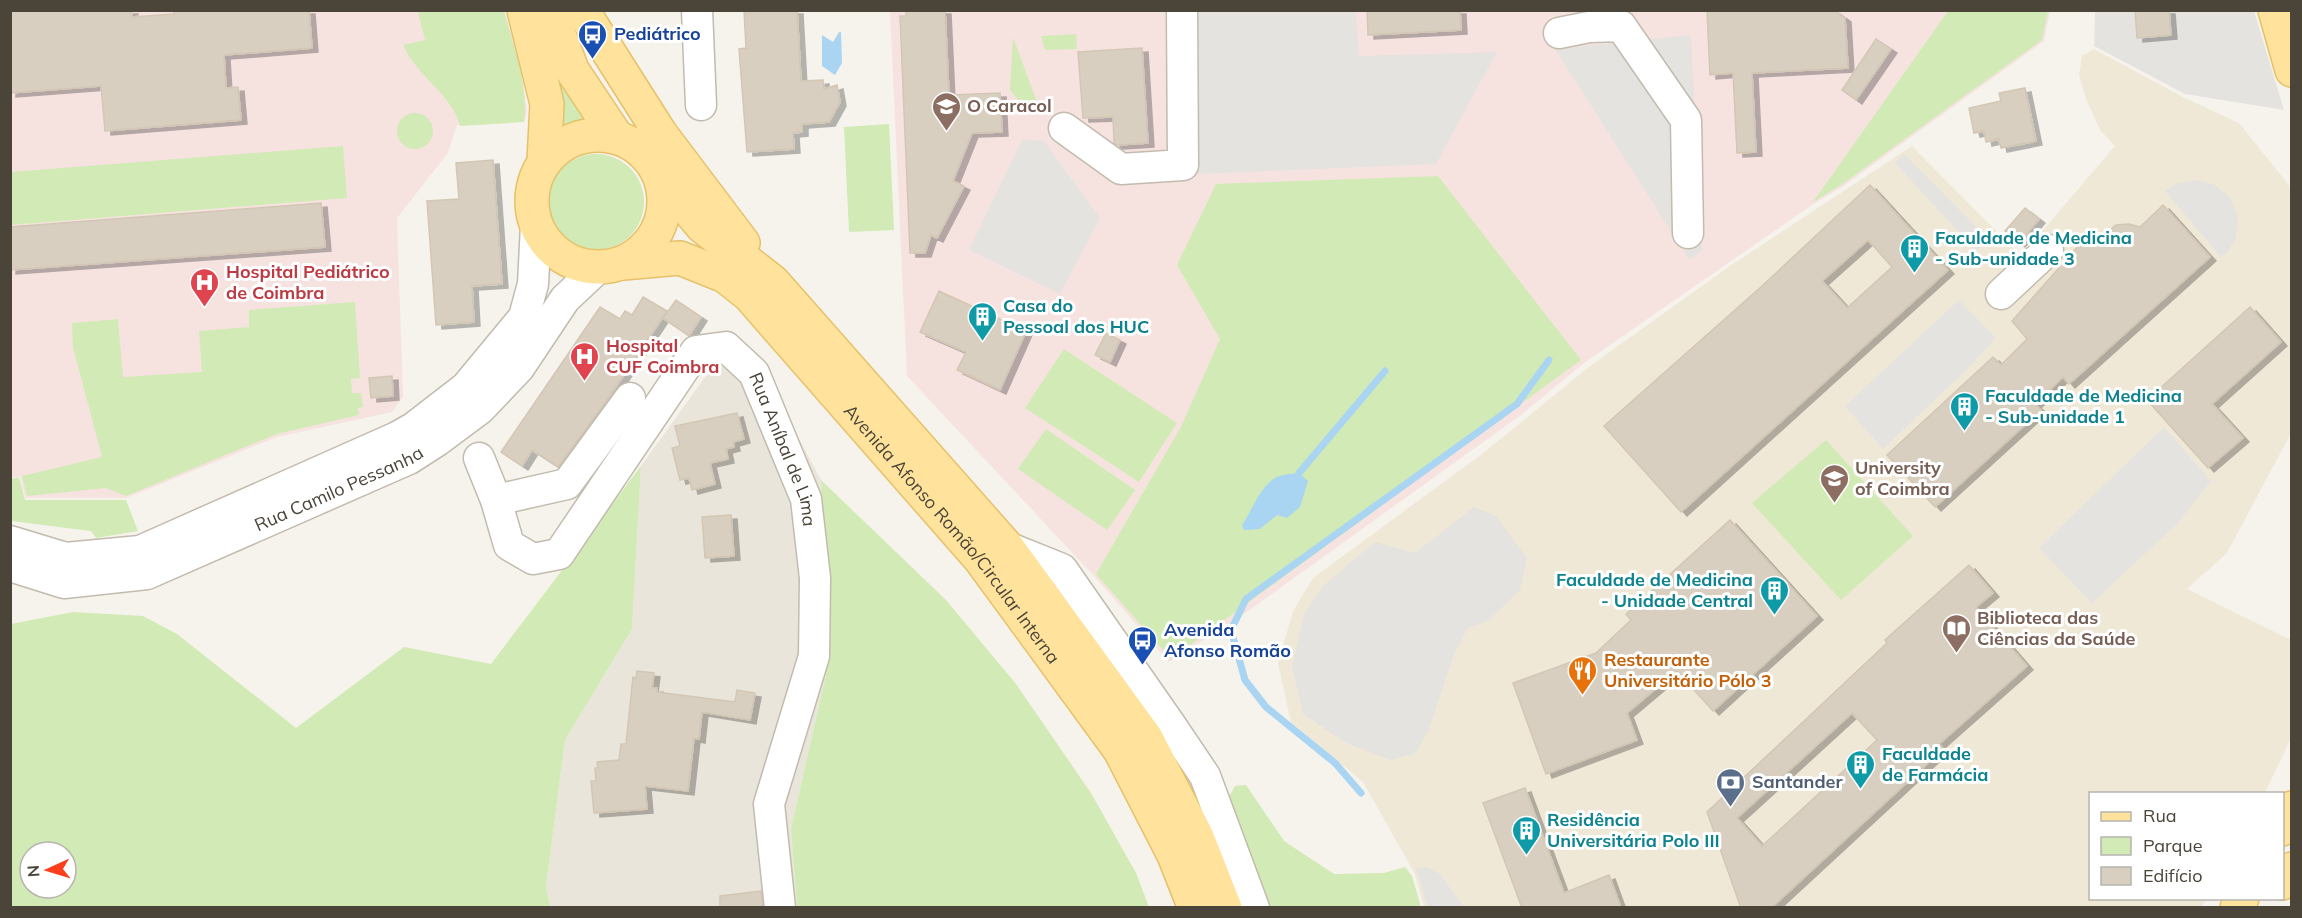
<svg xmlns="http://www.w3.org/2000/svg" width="2302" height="918" font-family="Mulish,sans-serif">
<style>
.residential{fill:#eae5da}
.education{fill:#efe8d6}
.medical{fill:#f6e3e0}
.green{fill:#d2eab5;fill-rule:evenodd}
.parking{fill:#e5e3e0}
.water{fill:#a9d4f2}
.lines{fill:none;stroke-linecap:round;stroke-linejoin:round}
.stream{stroke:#a9d4f2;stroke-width:7}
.building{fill:#d8cfc1;stroke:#d3c7b4;stroke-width:1.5;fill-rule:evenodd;filter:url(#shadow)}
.minor-casing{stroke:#c2bbae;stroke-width:33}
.major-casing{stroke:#e6c16a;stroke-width:36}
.minor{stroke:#fff;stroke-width:30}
.major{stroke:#ffe39c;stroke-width:33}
.labels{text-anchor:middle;stroke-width:6;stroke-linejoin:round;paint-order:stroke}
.transit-label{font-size:18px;font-weight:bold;fill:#164399;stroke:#fff;text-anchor:start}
.education-label{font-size:18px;font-weight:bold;fill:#785e54;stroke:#fff;text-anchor:start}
.culture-label{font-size:18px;font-weight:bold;fill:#0d838f;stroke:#fff;text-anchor:start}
.health-label{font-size:18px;font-weight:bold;fill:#be3a42;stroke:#fff;text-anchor:start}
.street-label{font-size:18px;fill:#4b4439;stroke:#fff}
.food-label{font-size:18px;font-weight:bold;fill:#c56008;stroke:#fff;text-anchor:start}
.service-label{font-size:18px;font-weight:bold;fill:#4e5e75;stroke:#fff;text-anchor:start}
</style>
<defs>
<filter id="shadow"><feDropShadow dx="6" dy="4" stdDeviation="0" flood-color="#0004"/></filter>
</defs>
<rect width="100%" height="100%" fill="#f6f3ec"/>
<path class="residential" d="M743,364l24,15 54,101 9,177 -39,172 6,78h-247l-4,-20 19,-147 67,-111 9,-163 67,-93 13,-8z"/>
<path class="education" d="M2094,49l89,48 56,26 49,61 4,10 -1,239 -64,120 -40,36 104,51v98l-26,55 -175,1v104l117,1 -6,8h-777l-9,-33 -52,-92 -72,-60 -13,-58 15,-53 20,-33 169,-124 108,-88 140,-100 182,-120 109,110 94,-110 -14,-15 -14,-29 -8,-27 3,-19z"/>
<path class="medical" d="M10,11h495l16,59 6,40 -2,11 -68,4 -9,28 -51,65 6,179 -11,15 -115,25 -151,61h-101l-5,-22 -10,2z
M890,11h1160l-6,30 -202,146 -30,18 -228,158 -63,52 -280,201 -72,46 -75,-86 -187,-200z"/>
<path class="green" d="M418,11h86c9,35 25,74 20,111l-64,4c-7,-31 -43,-49 -57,-81l22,-5z
M1948,11h100l-6,29 -201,145 -28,17z
M545,27l46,92 -10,1 -21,8z
M1076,34l1,15 -32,1 -4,-14z
M1013,37l24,65 -6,13 -21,-25z
M397 131a18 18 0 1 1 36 0a18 18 0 1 1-36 0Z
M889,124l5,106 -45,2 -5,-105z
M343,146l4,52 -336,27v-53z
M548 202a48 48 0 1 1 96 0a48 48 0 1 1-96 0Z
M1438,176l143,184 -410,299 -75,-85 85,-147 39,-88 -43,-74 39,-81z
M355,302l5,76 -9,1 1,14h9l2,14 -5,1 1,7 -82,19 -151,62 -20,-8 -79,8 -5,-20 80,-19 -29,-110 -1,-24 46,-4 5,58 79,-5 -3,-41 50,-4v-17z
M1064,349l113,74 -38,59 -114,-74z
M1046,429l89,61 -28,40 -89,-61z
M1826,440l87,96 -72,64 -89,-97z
M641,466l-9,163 -67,111 -19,147 4,20 -539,1v-284l62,-12 70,4 34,18 119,94 108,-81 87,17zM30,852h36v36h-36z
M19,477l6,23h101l12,31 -42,7 -5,-7 -80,-10v-42z
M821,480l125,120 70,84 75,109 45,80 13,34h-352l-6,-78 39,-172z
M1246,785l38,56 50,33 50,-1 21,-6 7,9 9,31h-152l-41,-108 7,-13z"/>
<path class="parking" d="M1198,11h158l3,45 138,-4 -61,112 -238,10z
M2095,11h159l30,99 -99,-16 -91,-48z
M1691,35l11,216 -13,9 -134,-211z
M1022,140l22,1 56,77 -40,76 -91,-44z
M1904,154l85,86 -13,11 -81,-88z
M2198,180l15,4 16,12 9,21 -2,21 -9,15 -6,4 -56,-66 11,-7z
M1959,300l37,38 -32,34 -81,77 -38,-43z
M2164,427l47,54 -34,43 -85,79 -53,-55z
M1474,507l22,9 31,42 -7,32 -32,31 -20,7 -15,29 -24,72 -13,24 -25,7 -45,-17 -43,-29 -11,-48 12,-52 20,-29 51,-43 40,11z
M1428,868l12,6 24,33h-36l-12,-39z"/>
<path class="water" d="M839,32h2l1,31 -7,12 -13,-9v-31l11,7z
M1299,473l9,8 -8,26 -13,11 -10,-3 -17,14 -16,1 -2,-5c10,-14 17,-37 33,-47 6,-4 17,-4 24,-5z"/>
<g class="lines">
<path class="stream" d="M1299,473l86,-102
M1361,793l-26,-30 -69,-56 -21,-27 -14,-50 15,-31 271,-195 32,-44"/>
</g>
<path class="building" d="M10,10h122v7l42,-3v-4h135l3,38 -88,7 2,33 12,-1 3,33 -136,11 -4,-45 -91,7z
M744,10h53l4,71 22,-1 1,9 13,-4 3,17 -11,20 -27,2v8l-9,1 1,16 -47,3 -8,-103 7,-1z
M906,10h39l4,85 51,-2 2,39 -30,1 -19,48 11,5 -27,52 -6,-3 -6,18h-15l-10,-237h6z
M1367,10h93l1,20 -93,5z
M1707,10h127l11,8 3,50 -96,5 4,79 -19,1 -4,-80 -23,2z
M2135,10h34l2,25 -34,3z
M1876,39l15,10 -35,51 -14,-10z
M1142,48l6,95 -31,2 -3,-2 -1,-26 -30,1 -5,-66z
M2025,88l11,53 -35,7 -2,-9 -13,3 -2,-11 -10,2 -5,-25 32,-7 -2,-8z
M493,160l9,124 -30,2 2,36 -38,3 -9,-124 32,-2 -3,-36z
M1870,185l78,85 -267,242 -77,-86 158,-140zM1868,240l24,27 -45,41 -25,-27z
M321,203l4,44 -315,23v-43z
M2163,205l47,52 -141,127 -6,-7 -28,27 6,6 -106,97 -48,-52 106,-98 8,8 26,-26 -15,-18 75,-85 7,7 22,-18 13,-1 11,3z
M2025,208l14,11 -20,24 -14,-12z
M939,291l87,40 -26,59 -43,-20 9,-18 -46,-20z
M643,297l24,14 -60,89 -49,67 -26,-17 -10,16 -21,-14 99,-145 20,12 5,-8 7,4z
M676,300l25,17 -12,19 -26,-18z
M2250,307l31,35 -69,62 31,34 -35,30 -61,-68z
M1106,333l14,7 -10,22 -15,-7z
M392,376l1,20 -22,2 -2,-20z
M737,413l7,26 -11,3 1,5 -8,2 2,10 -18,4 5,21 -23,6 -3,-12 -9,2 -8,-32 8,-2 -5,-20z
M731,515l3,41 -29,2 -3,-41z
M1730,520l87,96 -104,95 -36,-40 -50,42 10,27 -91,34 -33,-91 83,-30 35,-33 -5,-6z
M1969,565l24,28 -17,14 51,59 -88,78 4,5 -172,159h-30l-34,-96 180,-169 -2,-3zM1852,713l25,27 -115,106 -25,-28z
M637,671l17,2 -2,15h5v4l78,10 2,-12 18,3 -5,27 -48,-8 -3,27 -5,-1 -6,53 -43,-5 2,23 -53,4 -3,-32h5l-1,-13h3l-1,-6 22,-2 2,-16h5l7,-67 3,1z
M1525,788l39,105 45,-18 12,33h-99l-39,-105z
M761,891l2,17h-43v-12z"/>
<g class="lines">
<defs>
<g id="minor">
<path d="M697,10l4,95"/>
<path d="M1559,33l30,-6 32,-1 65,94 2,113"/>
<path d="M1064,128l57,41 62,-4 -1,-155"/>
<path d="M2001,294l47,-44"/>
<path id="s1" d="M479,458l17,42 13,45 24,14 26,-5 137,-203 30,-4 28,26 52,126 9,79 -1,78 -45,148 11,104"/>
<path d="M496,500l71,-16 63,-86"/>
<path d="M10,541l56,17 74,-7 257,-114 16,-9 53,-41 58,-70 9,-33 3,-59"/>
<path d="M1007,547l55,22 108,155 35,52 49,132"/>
<path id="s2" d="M10,566l54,17 83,-9 262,-115 28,-18 43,-32 39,-41 46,-69 33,-31"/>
</g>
<g id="major">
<path d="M524,10l23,94 -3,57"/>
<path d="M550,10l22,60 44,66"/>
<path d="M582,10l78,123 83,110"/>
<path d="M2275,10l17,60"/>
<circle cx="598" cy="201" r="66"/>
<path d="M661,177l41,49 71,56 234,265 139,191 51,99 28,71"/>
<path id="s3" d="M623,263l57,-5 45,18 24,19 232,265 139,190 54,105 21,53"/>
<path d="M2282,829l10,-21"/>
<path d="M2282,883l10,-14"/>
<path d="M2237,908l5,-10"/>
</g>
</defs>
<use href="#minor" class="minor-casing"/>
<use href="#major" class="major-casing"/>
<use href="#minor" class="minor"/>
<use href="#major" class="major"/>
</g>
<defs>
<symbol id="bus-pin" viewBox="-11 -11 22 30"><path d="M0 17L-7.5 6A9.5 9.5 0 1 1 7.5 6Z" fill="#1a4fb4" stroke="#fff"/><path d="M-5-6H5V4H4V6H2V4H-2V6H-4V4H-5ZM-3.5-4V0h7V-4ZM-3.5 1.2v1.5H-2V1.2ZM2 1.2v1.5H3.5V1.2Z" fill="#fff"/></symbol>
<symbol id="school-pin" viewBox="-11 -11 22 30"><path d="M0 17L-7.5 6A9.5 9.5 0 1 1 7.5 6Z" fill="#8d6e63" stroke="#fff"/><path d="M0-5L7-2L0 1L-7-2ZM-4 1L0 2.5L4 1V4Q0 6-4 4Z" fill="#fff"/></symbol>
<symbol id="building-pin" viewBox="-11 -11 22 30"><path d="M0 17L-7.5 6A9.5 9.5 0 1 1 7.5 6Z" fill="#0f9aa8" stroke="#fff"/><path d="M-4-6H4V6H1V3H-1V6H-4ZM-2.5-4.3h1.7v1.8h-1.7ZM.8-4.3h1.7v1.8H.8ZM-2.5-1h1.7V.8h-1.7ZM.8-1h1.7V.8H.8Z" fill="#fff"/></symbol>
<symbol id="hospital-pin" viewBox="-11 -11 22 30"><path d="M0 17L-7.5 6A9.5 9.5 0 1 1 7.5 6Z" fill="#e0444e" stroke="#fff"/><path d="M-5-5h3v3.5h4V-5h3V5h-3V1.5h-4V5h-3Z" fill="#fff"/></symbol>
<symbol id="university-pin" viewBox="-11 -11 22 30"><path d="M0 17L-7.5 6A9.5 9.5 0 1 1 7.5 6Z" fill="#8d6e63" stroke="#fff"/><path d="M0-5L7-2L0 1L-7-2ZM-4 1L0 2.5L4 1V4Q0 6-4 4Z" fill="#fff"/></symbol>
<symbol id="library-pin" viewBox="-11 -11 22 30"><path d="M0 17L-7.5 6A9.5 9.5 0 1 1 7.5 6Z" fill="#8d6e63" stroke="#fff"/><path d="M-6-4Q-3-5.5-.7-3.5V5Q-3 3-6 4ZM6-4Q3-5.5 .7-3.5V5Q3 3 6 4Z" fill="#fff"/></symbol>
<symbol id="restaurant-pin" viewBox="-11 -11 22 30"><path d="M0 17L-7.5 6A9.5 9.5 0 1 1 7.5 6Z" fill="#e8710a" stroke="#fff"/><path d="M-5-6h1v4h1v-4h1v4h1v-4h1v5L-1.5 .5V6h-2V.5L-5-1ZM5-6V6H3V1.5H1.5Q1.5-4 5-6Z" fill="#fff"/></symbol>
<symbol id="bank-pin" viewBox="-11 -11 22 30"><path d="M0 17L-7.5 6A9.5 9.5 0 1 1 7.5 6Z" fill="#5c6f8a" stroke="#fff"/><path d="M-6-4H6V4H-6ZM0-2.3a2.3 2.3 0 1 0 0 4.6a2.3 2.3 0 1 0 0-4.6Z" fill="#fff"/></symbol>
</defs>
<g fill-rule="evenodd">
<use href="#bus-pin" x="576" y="18" width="33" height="45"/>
<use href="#school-pin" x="930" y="90" width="33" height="45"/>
<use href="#building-pin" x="1898" y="232" width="33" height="45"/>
<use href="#hospital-pin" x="188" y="266" width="33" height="45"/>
<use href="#building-pin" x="966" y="300" width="33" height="45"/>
<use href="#hospital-pin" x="568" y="340" width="33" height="45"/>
<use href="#building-pin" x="1948" y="390" width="33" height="45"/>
<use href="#university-pin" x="1818" y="462" width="33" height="45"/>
<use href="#building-pin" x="1758" y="574" width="33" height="45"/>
<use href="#library-pin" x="1940" y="612" width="33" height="45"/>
<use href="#bus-pin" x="1126" y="624" width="33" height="45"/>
<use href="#restaurant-pin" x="1566" y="654" width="33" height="45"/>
<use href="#building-pin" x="1844" y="748" width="33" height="45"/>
<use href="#bank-pin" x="1714" y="766" width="33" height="45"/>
<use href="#building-pin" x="1510" y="814" width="33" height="45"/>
</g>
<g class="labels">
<g class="transit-label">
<text x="614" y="40">Pediátrico</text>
<text x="1164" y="636">Avenida<tspan x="1164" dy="21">Afonso Romão</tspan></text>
</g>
<g class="education-label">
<text x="967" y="112">O Caracol</text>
<text x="1855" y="474">University<tspan x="1855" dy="21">of Coimbra</tspan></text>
<text x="1977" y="624">Biblioteca das<tspan x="1977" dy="21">Ciências da Saúde</tspan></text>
</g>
<g class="culture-label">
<text x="1935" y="244">Faculdade de Medicina<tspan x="1935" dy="21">- Sub-unidade 3</tspan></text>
<text x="1003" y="312">Casa do<tspan x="1003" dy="21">Pessoal dos HUC</tspan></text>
<text x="1985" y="402">Faculdade de Medicina<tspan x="1985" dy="21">- Sub-unidade 1</tspan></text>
<text x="1753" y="586" text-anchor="end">Faculdade de Medicina<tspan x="1753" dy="21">- Unidade Central</tspan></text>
<text x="1882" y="760">Faculdade<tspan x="1882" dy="21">de Farmácia</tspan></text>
<text x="1547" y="826">Residência<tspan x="1547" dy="21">Universitária Polo III</tspan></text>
</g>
<g class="health-label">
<text x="226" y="278">Hospital Pediátrico<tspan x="226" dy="21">de Coimbra</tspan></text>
<text x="606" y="352">Hospital<tspan x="606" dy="21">CUF Coimbra</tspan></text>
</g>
<g class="street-label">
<text dy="6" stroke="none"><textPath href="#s1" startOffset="542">Rua Aníbal de Lima</textPath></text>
<text dy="6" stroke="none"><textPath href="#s2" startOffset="350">Rua Camilo Pessanha</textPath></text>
<text dy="6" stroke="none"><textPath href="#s3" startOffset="450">Avenida Afonso Romão/Circular Interna</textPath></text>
</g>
<g class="food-label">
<text x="1604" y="666">Restaurante<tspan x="1604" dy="21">Universitário Pólo 3</tspan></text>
</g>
<g class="service-label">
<text x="1752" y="788">Santander</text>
</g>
</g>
<rect width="2302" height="918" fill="none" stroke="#4b4439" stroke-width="24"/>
<rect x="2089" y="792" width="195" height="108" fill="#ffffff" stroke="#b7b4b0" stroke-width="1.5"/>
<rect x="2101" y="812" width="30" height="9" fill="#ffe39c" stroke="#b7b4b0" stroke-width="1.5"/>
<text x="2143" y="822" font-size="18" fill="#4b4439">Rua</text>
<rect x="2101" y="837" width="30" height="18" fill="#d2eab5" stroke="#b7b4b0" stroke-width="1.5"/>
<text x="2143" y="852" font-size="18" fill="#4b4439">Parque</text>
<rect x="2101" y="867" width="30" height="18" fill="#d8cfc1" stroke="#b7b4b0" stroke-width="1.5"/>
<text x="2143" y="882" font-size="18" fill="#4b4439">Edifício</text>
<g transform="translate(48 870) rotate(266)"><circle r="28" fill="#ffffff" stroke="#b7b4b0" stroke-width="1.5"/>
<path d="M0-4.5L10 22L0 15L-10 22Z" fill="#fc3f1d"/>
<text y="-9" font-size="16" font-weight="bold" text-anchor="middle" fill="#4b4439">N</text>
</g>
</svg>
